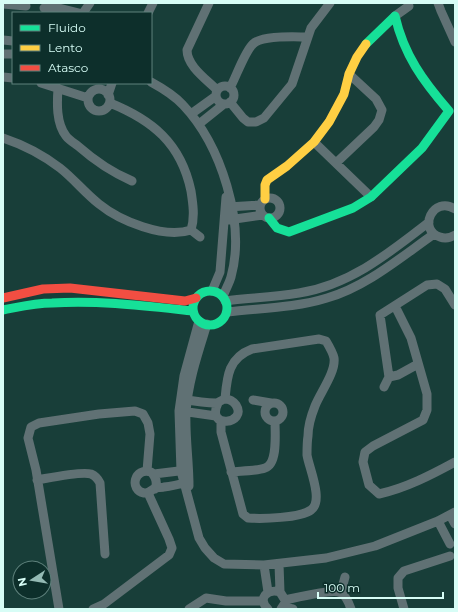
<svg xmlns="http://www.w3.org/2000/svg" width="458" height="612" font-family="Montserrat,sans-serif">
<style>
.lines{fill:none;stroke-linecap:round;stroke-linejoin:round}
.street{stroke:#607174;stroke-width:9}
.fast{stroke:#16e098;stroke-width:9}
.slow{stroke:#ffcf43;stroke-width:9}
.jam{stroke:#f24e42;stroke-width:9}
</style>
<rect width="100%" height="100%" fill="#183e39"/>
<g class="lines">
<path class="street" d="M209,3l-22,47c0,16 19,29 30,40
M438,3l3,8 14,31
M3,4l23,2
M44,8h15l20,5
M83,13l7,-10
M148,13l5,-10
M395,16l14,-10
M3,40l10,1
M3,54h10
M3,77l10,1
M151,82c11,6 23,13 32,23 38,40 63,118 48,172 -2,7 -6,13 -8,20
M41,83l47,15
M216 95a9 9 0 1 1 18 0a9 9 0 1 1-18 0Z
M58,88c-1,15 -2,35 8,48 3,4 8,7 12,10 17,15 33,26 54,35
M230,88c6,-11 15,-37 23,-44 9,-9 41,-7 54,-7
M88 100a11 11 0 1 1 22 0a11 11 0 1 1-22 0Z
M108,95l4,-12
M230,102l13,16 5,4h8l8,-4 28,-34 19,-56 19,-25
M191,114l25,-18
M199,124l25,-20
M3,138c21,7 40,17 57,30 14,11 25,25 39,36 21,17 65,35 92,26 4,-13 2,-26 0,-39 -10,-48 -39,-71 -81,-88
M314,142l57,55
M336,163l38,-36 5,-7 3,-10 -6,-11 -27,-25
M260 208a10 10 0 1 1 20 0a10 10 0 1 1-20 0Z
M228,207l32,-2
M455,209c-22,-14 -38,21 -15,28 5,2 10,1 15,-2
M228,220l35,-5
M191,230l9,7
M212,291l8,-19 6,-75
M225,301c25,-3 50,-4 74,-8 51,-8 90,-40 130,-71
M395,306l16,32 16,56v16l-4,10 -50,26 -8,6 -2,10 6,23 10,9c27,-6 52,-19 76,-32
M227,312c33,-4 68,-4 100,-14 39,-11 74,-41 107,-64
M199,321l-15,55 -5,35 2,60 18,67 6,10 9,10 10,6 40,1 62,-7 49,-12 63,-25 17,-9
M418,364l-20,11 -9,2 -9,-62 47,-30 10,-1 8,5 10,16
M384,387l5,-10
M182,399c11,2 24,4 34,4 4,-1 5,-3 9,-4 4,0 8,2 11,6 12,19 -31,25 -18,-2
M253,400l18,3
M265 412a9 9 0 1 1 18 0a9 9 0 1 1-18 0Z
M181,411l35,5
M221,421v11l22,82 5,4c14,1 52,0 63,-8 13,-9 -2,-42 -4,-55 0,-6 0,-13 1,-19 0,-10 3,-20 7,-30 5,-13 21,-34 19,-48 -1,-5 -5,-12 -8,-17l-7,-2 -67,10c-24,9 -25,28 -27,50
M231,472c9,-1 26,-1 34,-4 13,-4 10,-34 10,-46
M154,474l33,-4
M37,480c12,-2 44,-9 54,-6 5,2 7,5 9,9l5,71
M189,486c0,-25 -4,-49 -3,-74 2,-30 12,-59 21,-88
M155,489c3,-7 1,-12 -4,-17 -17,-5 -22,18 -7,21 5,1 7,-3 11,-5 3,-1 7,0 9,-1 9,-1 17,-3 25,-5
M450,515l5,9
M438,521l12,23
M279,564l1,28 5,8v3l-4,6
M264,565l4,27
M341,592l4,-15
M285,600c10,-2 49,-12 56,-7 5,3 8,10 10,16
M283,607l10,2
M59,609l-23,-139 -8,-32 3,-11 8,-4 60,-9 36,-3 8,3 5,9 2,11 -3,37
M93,609l11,-5 65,-49 3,-7 -3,-9 -21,-46
M189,609l17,-11 20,3h37
M268,609c-11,-10 -1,-21 12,-17
M404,609l-6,-21v-10l6,-7 46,-15"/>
<path class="fast" d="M269,218l8,10 12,4 64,-24 18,-11 51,-49 27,-37c-26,-30 -45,-56 -54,-95l-29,28
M193 308a17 17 0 1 1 34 0a17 17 0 1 1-34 0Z
M3,310c16,-3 32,-7 49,-7 47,-3 94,3 141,8"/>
<path class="slow" d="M265,199v-14l2,-5 20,-14 27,-24 15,-20 15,-28 5,-20 8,-17 9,-13"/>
<path class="jam" d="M3,298l40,-9 27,-1 115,13 11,-3"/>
</g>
<rect width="458" height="612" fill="none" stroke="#d7fdf6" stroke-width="8"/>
<rect x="12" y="12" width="140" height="72" fill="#0d2f2b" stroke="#5e817c"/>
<rect x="20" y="25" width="20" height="6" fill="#16e098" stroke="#5e817c"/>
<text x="48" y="32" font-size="12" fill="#d7fdf6">Fluido</text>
<rect x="20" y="45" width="20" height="6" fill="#ffcf43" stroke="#5e817c"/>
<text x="48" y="52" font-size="12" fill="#d7fdf6">Lento</text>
<rect x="20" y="65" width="20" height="6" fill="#f24e42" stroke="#5e817c"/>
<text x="48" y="72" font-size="12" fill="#d7fdf6">Atasco</text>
<g transform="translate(32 580) rotate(258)"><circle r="19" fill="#0d2f2b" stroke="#5e817c"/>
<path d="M0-3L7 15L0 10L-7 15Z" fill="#94bab4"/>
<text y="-6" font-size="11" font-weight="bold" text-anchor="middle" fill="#d7fdf6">N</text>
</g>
<path d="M318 592v6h125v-6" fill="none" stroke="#d7fdf6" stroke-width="2"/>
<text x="324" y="592" font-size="12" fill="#d7fdf6" stroke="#0d2f2b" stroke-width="3" paint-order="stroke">100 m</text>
</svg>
